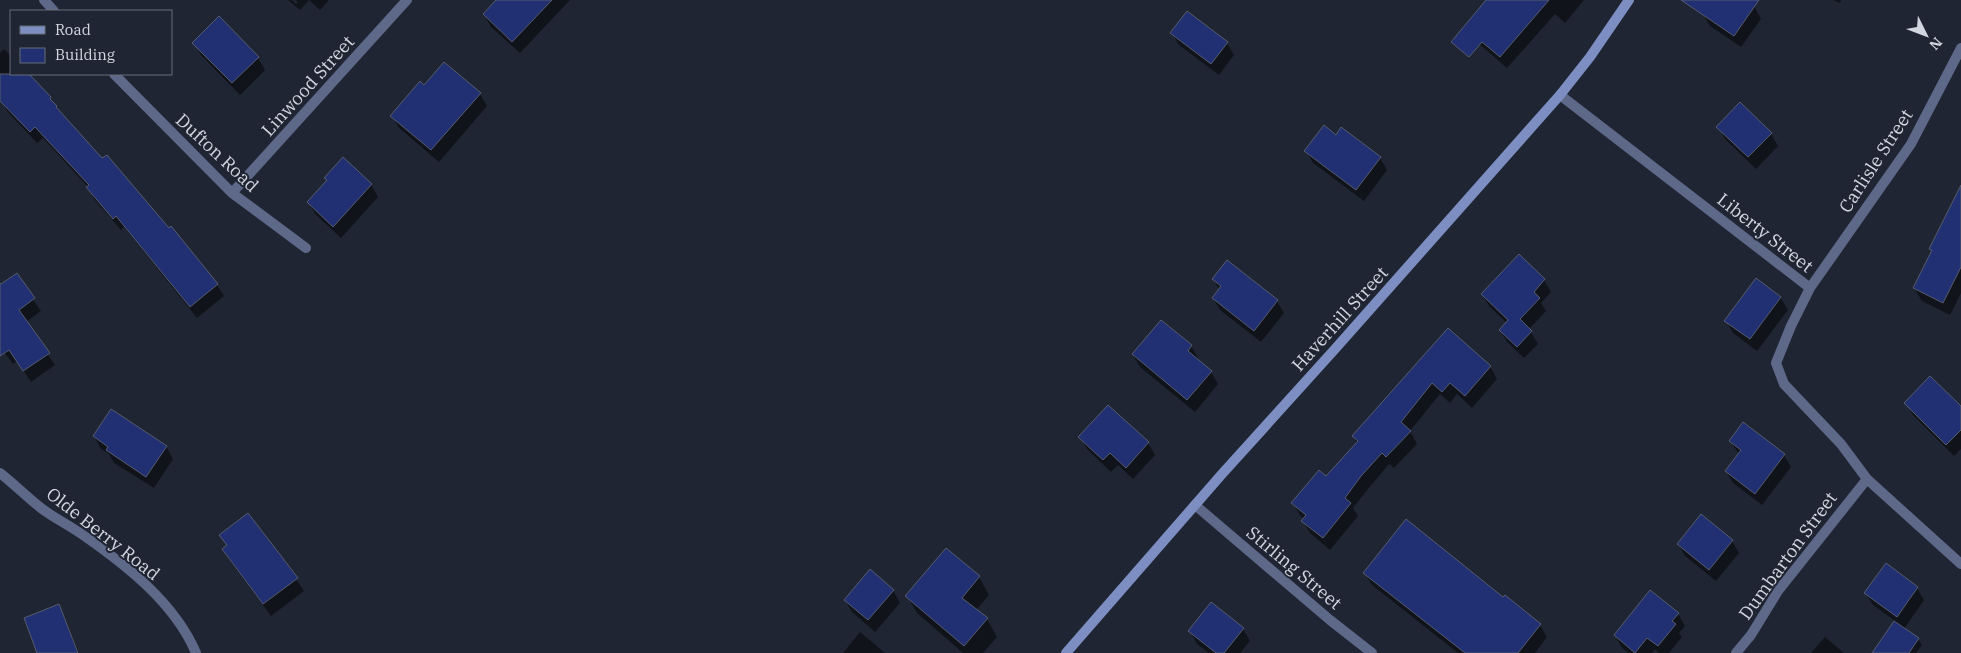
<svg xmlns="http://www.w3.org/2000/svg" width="1961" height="653" font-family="'IBM Plex Serif',serif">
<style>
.shadow{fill:#0007}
.building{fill:#203072;stroke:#565c6c}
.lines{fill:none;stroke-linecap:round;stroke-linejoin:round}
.minor{stroke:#5e6989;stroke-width:10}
.secondary{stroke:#7d8fc2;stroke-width:10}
.labels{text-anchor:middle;stroke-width:4;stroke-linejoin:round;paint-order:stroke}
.street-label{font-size:18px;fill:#d2d6e0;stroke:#202533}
</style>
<rect width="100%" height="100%" fill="#202533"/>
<path class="shadow" d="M288,0h4l4,4 2,-2 -3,-2h34l-9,10 -11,-10 -9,10z
M498,0h72l-50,53 -29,-26 -7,-13z
M1522,0h62l-19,23 -10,-9 -48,54 -29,-25z
M1712,0h32l10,6 7,13 -20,28 -31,-21 -7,-12z
M1833,0h8l-1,3z
M1172,33l55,10 7,12 -15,20 -40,-30z
M194,43l64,15 7,12 -25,25 -39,-40z
M4,49l7,7v18h17l22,24 9,15 158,172 7,11 -27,22 -73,-91 -3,3 -27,-31 -6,-12 -45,-49 -6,5 -30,-32 -7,-12v-46z
M444,64l36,30 7,12 -48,56 -40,-34 -7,-12 32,-29z
M1718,127l53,7 7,12 -22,23 -31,-30z
M1336,136l44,22 7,12 -23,31 -51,-38 -7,-12z
M326,178l45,6 7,13 -37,41 -25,-23 -7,-12 19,-22z
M1961,221v72l-11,22 -28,-14 -8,-13 19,-36 -2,-3z
M16,275l25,36 -15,11 29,43 -24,17 -14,-21 -4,3 -13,-17v-61z
M1213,279l64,22 7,12 -23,29 -41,-32 -7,-12 7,-8z
M1544,280l7,12 -10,11 5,8 -17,18 9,15 -14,14 -16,-15 -8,-12 7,-8 -17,-16 -8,-12z
M1780,297l8,13 -31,41 -24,-18 -7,-12z
M1161,321l30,25 7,12 -1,2 14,12 7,12 -23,28 -55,-45 -7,-12z
M1448,330l42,36 7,13 -25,29 -15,-14 -7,9 -10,-9 -30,37 7,13 -23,24 -5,-4 -21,25 -15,19 5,8 -28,34 -20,-17 -7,-12 1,-2 -4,-4 -7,-12 33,-25 31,-35 -4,-7z
M1906,403l55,5v41l-7,7 -41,-41z
M94,436l72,10 7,13 -19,29 -40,-25 -5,-9 -8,-5z
M1080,437l68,6 7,12 -22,24 -15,-14 -7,7 -24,-23z
M1730,441l54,14 7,12 -29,38 -29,-22 -7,-12 13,-17z
M221,535l75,44 8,12 -33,25 -41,-55 -7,-12 5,-3z
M1732,541l7,12 -23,28 -31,-25 -7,-12z
M1365,573l138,26 2,-2 35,28 7,12 -12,16h-77l-86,-68z
M979,577l10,18 -13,15 11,9 10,18 -14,16h-20l-46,-40 -10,-17z
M1917,588l7,12 -20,29 14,10 4,6 -6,8h-43l22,-32 -22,-16 -8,-12z
M893,590l7,13 -25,29 -23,-20 -7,-12z
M58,606l7,12 14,35h-42z
M1678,614l7,12 -6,7 3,4 -13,16h-10l-4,-4 -3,4h-23l-7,-5 -7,-13z
M1243,629l7,12 -10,12h-31l-12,-9 -7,-13z
M860,632l24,20v1h-41z
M1825,637l19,16h-33z"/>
<path class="building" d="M496,0h56l-40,42 -29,-28z
M1486,0h63l-49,57 -18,-15 -13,15 -18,-15z
M1681,0h78l-25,36z
M1187,11l41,31 -17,22 -41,-31z
M219,16l40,41 -27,26 -40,-40z
M444,62l37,31 -50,57 -41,-34 30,-35 4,4z
M0,74h29l22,23 -1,2 7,7 -1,1 46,51 5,-3 62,73 2,-2 47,58 -28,23 -74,-91 -3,3 -27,-32 3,-2 -54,-58 -5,5 -30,-31z
M1740,102l32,31 -24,24 -32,-30z
M1324,125l12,10 5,-8 40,30 -25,33 -52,-39z
M343,157l29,27 -39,43 -26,-25 20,-22 -3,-2z
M1961,185v82l-18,36 -30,-15 19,-38 -3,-1z
M1519,254l26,25 -11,13 6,6 -20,21 12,12 -15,16 -18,-17 9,-10 -27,-26z
M1227,260l51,40 -24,31 -42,-33 9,-12 -9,-7z
M17,273l18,25 -16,12 31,43 -27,18 -14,-21 -9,6v-73l1,1z
M1756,278l25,19 -31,42 -26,-18z
M1161,320l31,25 -4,6 24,20 -25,29 -55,-46z
M1448,328l43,38 -26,30 -15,-13 -8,9 -10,-9 -31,39 10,9 -25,26 -4,-4 -21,23 -16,22 6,5 -28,35 -22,-17 5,-6 -15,-12 28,-33 7,6 32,-35 -6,-5z
M1930,376l31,30v24l-15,15 -42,-42z
M1108,405l41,37 -23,26 -16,-15 -7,7 -25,-23z
M111,409l56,37 -21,31 -40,-27 2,-3 -15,-11z
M1743,422l42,32 -30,40 -30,-23 16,-21 -12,-9z
M248,513l50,65 -35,26 -41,-55 5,-4 -8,-10z
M1701,514l32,26 -24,30 -32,-26z
M1406,519l97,78 2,-2 36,29 -23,29h-53l-102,-80z
M946,548l34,28 -18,22 26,20 -24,28 -59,-50z
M1886,563l32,24 -21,30 -33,-24z
M870,569l24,21 -26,30 -24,-20z
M1650,590l29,23 -7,8 4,3 -18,22 -11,-8 -12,15 -21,-18z
M1211,602l33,26 -20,25h-8l-28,-22z
M59,604l19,49h-41l-13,-35z
M1894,621l25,17 -10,15h-37z"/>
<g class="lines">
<path class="minor" d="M44,0l10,11
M114,74l118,119 74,55
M1560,95l250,193 -19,38 -15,37 8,21 57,60 26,35 94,85
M232,193l175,-193
M1810,288l101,-144 50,-96
M0,473c14,11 27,24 41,35 13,10 28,17 42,27 43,30 92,68 113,118
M1195,505l135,115 42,33
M1736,653l15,-18 27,-44 89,-112"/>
<path class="secondary" d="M1066,653l156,-179 113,-125 225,-254 30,-38 39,-57"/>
</g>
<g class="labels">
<g class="street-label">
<text transform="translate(308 86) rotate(-48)" y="6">Linwood Street</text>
<text transform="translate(217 153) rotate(43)" y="6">Dufton Road</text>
<text transform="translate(1876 161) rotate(-57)" y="6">Carlisle Street</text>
<text transform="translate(1765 233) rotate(38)" y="6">Liberty Street</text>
<text transform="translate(1340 319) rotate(-48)" y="6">Haverhill Street</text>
<text transform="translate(103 534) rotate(38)" y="6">Olde Berry Road</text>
<text transform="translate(1788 556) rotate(-54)" y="6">Dumbarton Street</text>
<text transform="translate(1294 568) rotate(40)" y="6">Stirling Street</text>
</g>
</g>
<rect x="10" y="10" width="162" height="65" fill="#202533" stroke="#676c78"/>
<rect x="20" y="26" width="25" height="8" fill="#7d8fc2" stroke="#676c78"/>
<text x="55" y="35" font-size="15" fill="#d2d6e0">Road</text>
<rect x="20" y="48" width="25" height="15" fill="#203072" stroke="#676c78"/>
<text x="55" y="60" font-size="15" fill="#d2d6e0">Building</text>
<g transform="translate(1926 35) rotate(132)" stroke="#202533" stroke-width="4" paint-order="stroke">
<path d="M0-4L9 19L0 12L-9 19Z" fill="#d2d6e0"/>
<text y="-8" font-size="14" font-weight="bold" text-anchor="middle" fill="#d2d6e0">N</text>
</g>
</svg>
